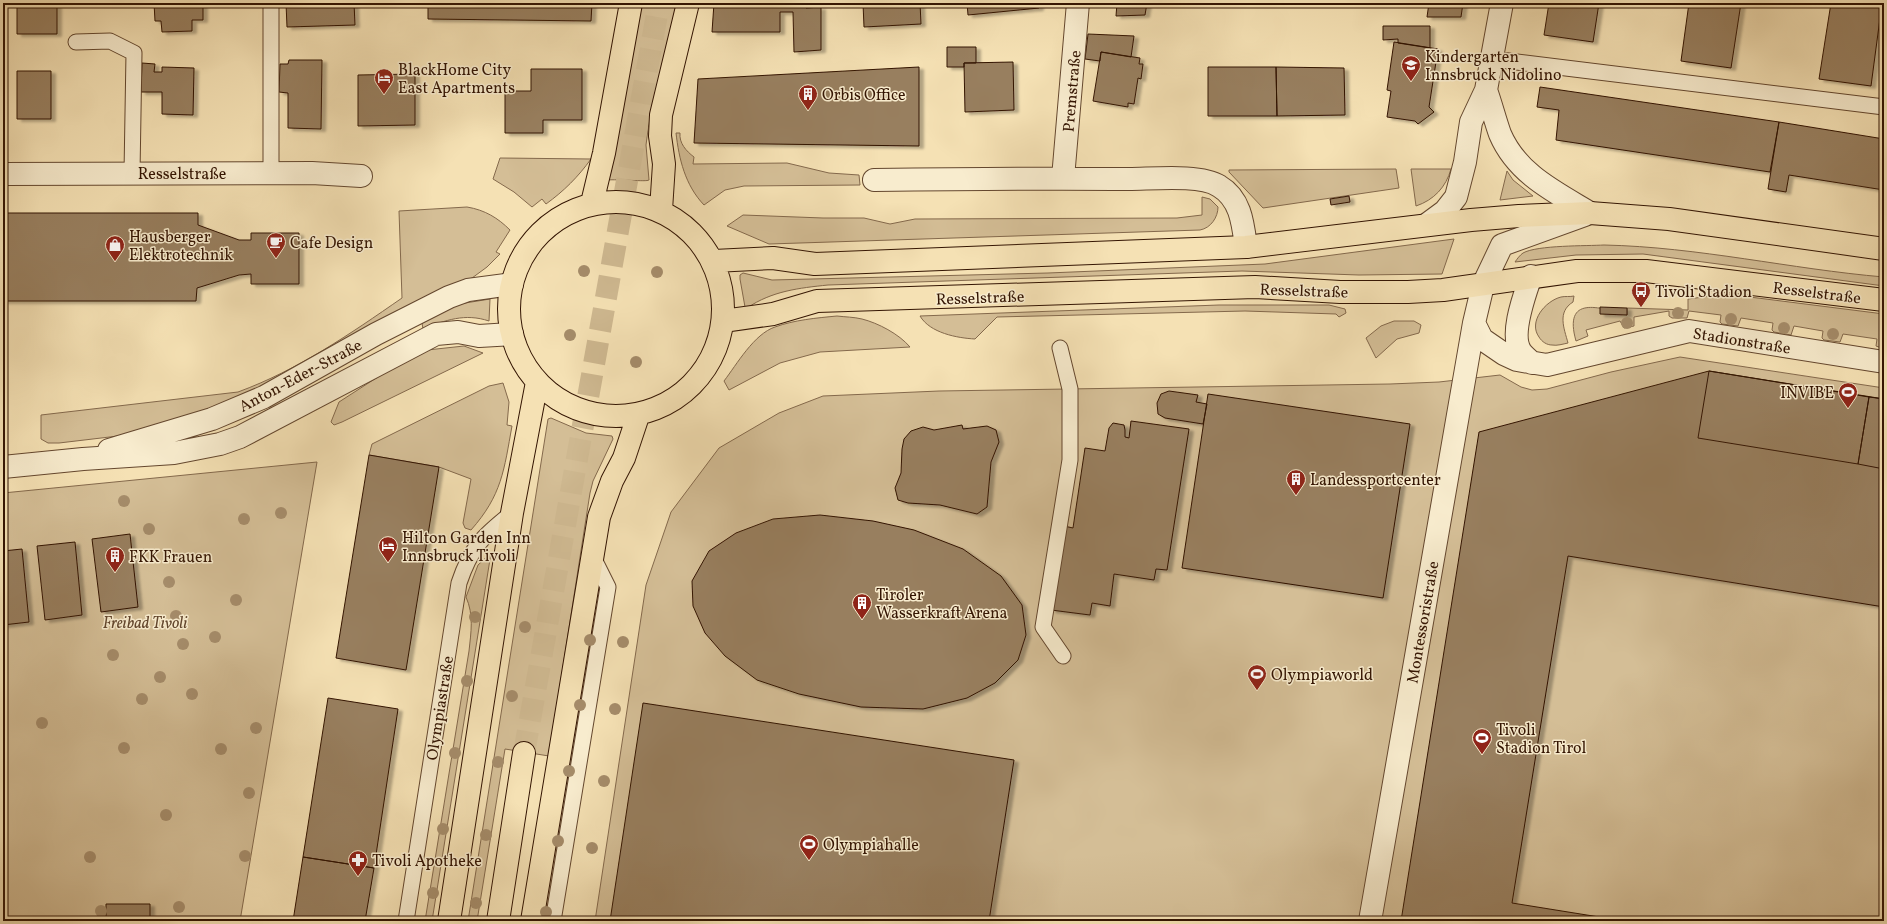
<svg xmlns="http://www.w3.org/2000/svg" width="1887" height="924" font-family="Vollkorn,serif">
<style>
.green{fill:#d4be96;stroke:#84694c}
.building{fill:#987f5f;stroke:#331402;filter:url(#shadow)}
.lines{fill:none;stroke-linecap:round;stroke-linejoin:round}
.primary-tunnel{stroke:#ceb890;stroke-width:22;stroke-dasharray:22 11;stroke-linecap:butt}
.service-casing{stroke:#64472e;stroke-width:17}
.minor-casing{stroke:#64472e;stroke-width:24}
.tertiary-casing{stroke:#64472e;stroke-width:24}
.primary-casing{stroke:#331402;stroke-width:24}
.service{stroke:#f8ecce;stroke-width:15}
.minor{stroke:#f8ecce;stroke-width:22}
.tertiary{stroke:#f8ecce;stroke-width:22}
.primary{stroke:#f5e1b4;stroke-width:22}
.tree{fill:#a58c6a}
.labels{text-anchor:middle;stroke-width:3;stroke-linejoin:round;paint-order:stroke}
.poi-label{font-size:16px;fill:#331402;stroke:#f8ecce;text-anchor:start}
.street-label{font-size:16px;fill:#331402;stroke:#f8ecce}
.park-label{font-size:16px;font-style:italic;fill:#63472e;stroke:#f8ecce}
</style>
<defs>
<filter id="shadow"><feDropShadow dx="4.5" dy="2.5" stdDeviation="1" flood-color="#0004"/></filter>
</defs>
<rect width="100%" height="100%" fill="#f5e1b4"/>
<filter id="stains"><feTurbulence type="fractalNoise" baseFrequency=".005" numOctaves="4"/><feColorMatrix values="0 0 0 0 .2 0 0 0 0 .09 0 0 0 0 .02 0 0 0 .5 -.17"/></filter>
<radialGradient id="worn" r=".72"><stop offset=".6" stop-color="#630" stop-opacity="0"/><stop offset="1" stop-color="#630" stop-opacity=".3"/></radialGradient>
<path class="green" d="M640,3h37l-27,112 -4,30 3,35c-2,2 -33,-1 -41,0z
M676,133h4c-1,10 6,18 14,24l-1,7 94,-1 42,10 30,2 1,10 -116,1 -19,4 -21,15c-19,-20 -25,-46 -28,-72z
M500,158l91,1c-13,18 -27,32 -45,45l-4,-5 -10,8 -18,-15 -21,-13z
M1396,169l3,19 -136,20 -34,-36v-2z
M1411,169h40c-5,18 -17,31 -35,37z
M1507,171l6,9 20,16 -33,4z
M1202,197l8,2 8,8c0,10 -7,21 -18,23l-431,14 -42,-18 16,-11 80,3h41l26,6 25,-5 262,-1 25,-3z
M467,207c18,3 31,11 43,23l-14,22 4,2 -13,13 -15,11 -43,17 -197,108 -114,33 -59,7h-11l-7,-4v-24l197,-23c60,-22 112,-58 164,-94l-3,-87z
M1454,239l-12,35 -83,1 -117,-4 -414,14c-29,3 -56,6 -81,23l-2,-1 -5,-28v-4l3,-2 29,7 276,-7 217,-9z
M1604,245c95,2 186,24 280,32v9l-241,-32 -67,1 -61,7c2,-3 5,-7 8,-9 14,-8 64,-7 81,-8z
M1726,294l158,20v35l-8,-3 1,-7 -34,-5 -3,8 -16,-2 -2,-2 1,-7 -29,-5 -3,9 -17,-3 -2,-2 1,-7 -32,-5 -3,8 -16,-2 -2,-2 1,-7 -32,-4 -2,7h-15l-3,-2v-5l-35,6v9l-10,2 -4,-7 -34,9 2,6 -12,5c-13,-46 23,-34 51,-26v-7l61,2v-11z
M1574,296l-1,6c-16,10 -9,26 -5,41 -5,1 -11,3 -16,2 -5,0 -10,-3 -13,-8 -11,-15 6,-36 22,-40 4,-1 9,0 13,-1z
M490,299l-1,22c-24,-8 -43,-1 -66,8l-1,-6 37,-19z
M1219,305h110l16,4 1,4 -7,4 -3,-3 -91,-3 -248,6 -22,22c-18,-1 -45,-6 -55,-23z
M837,316c8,1 17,1 25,3 16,4 37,15 48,28l-90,5 -40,11 -51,27 -5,-9c13,-17 30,-47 51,-54 19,-7 41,-9 62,-11z
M1394,321h20l7,4 -2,8 -22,6 -21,19 -10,-20 15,-12z
M464,346l19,7 -141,69 -8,3 -3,-3 8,-20 79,-51z
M1680,357l204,31v533h-1289l51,-336 25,-73 48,-64 60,-35 44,-17 116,-5 451,-7 49,-2 61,-7 21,12 11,3 15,-1 64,-17z
M503,383l6,19 -2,23 5,1c-8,44 -10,69 -41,104l-6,-2 -2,-5 8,-44 -32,-12 -70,-12 3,-11 117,-58z
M551,418l35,15 26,3 1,3 -20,42 -3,12 -41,263 -44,-7 -28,172h-9l80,-502z
M317,462l-77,459h-237v-428z
M491,553l-59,368h-7l44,-270c2,-19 5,-36 -3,-54l12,-32z
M593,616l2,6 -47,299h-7z"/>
<path class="building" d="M17,3h58v1h-18v30h-40z
M154,3h49v17h-11v11l-30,1 -1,-11h-6z
M286,3h68l1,22 -68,2z
M428,3h164l-1,18 -163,-2z
M714,3h110l-18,1v4l15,-1v43l-27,2 -1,-40h-13v20h-68z
M863,3h57l1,21 -57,3z
M967,3h72v5l-71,7z
M1117,3h30l-2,12 -29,1z
M1429,3h34l-2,14h-34z
M1549,3h50l-6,39 -49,-7z
M1689,3h52l-10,65 -50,-7z
M1831,3h51l-11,83 -52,-7z
M1383,26h47v22l-32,-5v-4l-15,1z
M1088,34l46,2 -3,21 -30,-5 -1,9 -15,-2z
M1394,42l44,7 -9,58 5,5 -16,12 -3,-3 -28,-4 4,-26 -4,-1z
M947,47h29v16h-12v4h-17z
M1101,52l39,6 -1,6h4l-2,15 -3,-1 -4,26 -6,-1v4l-35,-6z
M289,60h33l-1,69 -33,-1v-35l-9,-1 1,-28h8z
M1013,62l1,48 -49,2 -1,-49z
M142,63l13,1 -1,8h8v-5l32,1 -1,47 -31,-1v-22h-21z
M919,67v79l-225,-3 4,-64z
M1208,67h68l1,49h-69z
M1276,67l68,1 1,47 -68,1z
M531,69h51v51h-39v13h-38v-42h26z
M17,71h34v48h-34z
M415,74v51l-57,1v-51z
M1540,87l239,35 -9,50 -214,-32 3,-30 -22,-3z
M1779,122l105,17v51l-95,-15 -3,17 -18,-3z
M1349,196l1,6 -19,3 -1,-6z
M3,213h195v12l41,15h12v-7h48v51h-48v-10l-12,1 -42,13 -1,13h-193z
M1600,307l27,1v7l-27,-1z
M1709,371l175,28v208l-316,-51 -56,347 112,18h-223l78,-489z
M1709,371l160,26 -11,67 -160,-26z
M1169,391l29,4 -2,7 11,2 -4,20 -38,-6 -7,-4 -1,-11 4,-9z
M1208,394l202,30 -27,174 -201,-30z
M1869,397l15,2v70l-26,-5z
M1131,421l58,8 -22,141 -11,-1 -2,11 -40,-6 -4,32 -18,-3 -2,12 -39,-5 13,-84 9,2 12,-80 20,3 4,-23 4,-5 11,2 1,5v7l4,1z
M962,425l1,4 24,-3 9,4 3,12 -8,20 -4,45 -10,7 -37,-9 -32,-2 -10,-3 -3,-12 6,-15 1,-24 2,-10 7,-8 12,-4 11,3z
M369,455l70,12 -33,203 -70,-12z
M820,515l53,6 41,9 49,19 38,27 21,29 4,30 -8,25 -23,23 -28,15 -44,11 -62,-2 -62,-13 -42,-14 -32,-24 -20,-23 -12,-27 -1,-25 17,-30 27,-18 37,-14z
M130,534l8,73 -37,5 -9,-73z
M75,542l7,73 -37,5 -8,-74z
M22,549l7,73 -26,3v-74z
M328,698l70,11 -24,159 -71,-11z
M643,703l371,57 -25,161h-379z
M303,857l71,11 -9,53h-72z
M106,904h44v17h-44z"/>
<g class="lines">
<path class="primary-tunnel" d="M524,753l135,-750"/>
<defs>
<path id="service" d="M76,42l34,-1 24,12 -2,120
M1492,59l392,48
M271,173v-170
M1060,348l10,41v71l-27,167 20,29
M406,921l53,-338c12,-36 24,-47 53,-70
M553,921l55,-334 -16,-32"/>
<path id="minor" d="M1486,90c5,14 9,30 14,44 17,40 55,58 90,79
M3,174l309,-1 49,3
M1063,178l15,-175
M874,180c85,-1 170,-2 255,-1 23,0 72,-5 90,7 22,13 24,38 27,61
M1585,215l-83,30 -19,40 -9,38 8,16 22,15 13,6 30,5 142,-34 195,31
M1426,225l19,-14 11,-14 9,-35 6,-40 15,-32 16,-87
M1531,276c-6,18 -22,59 -10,76 3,4 7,7 11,11
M1370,921l104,-598"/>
<path id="tertiary" d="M109,450l103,-31 52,-22 112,-63 73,-37 19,-7 44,-6
M3,467l80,-8 91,-6 46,-9 20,-7 196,-103 22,-2 21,4 33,-2"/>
<path id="primary" d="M509 309a107 107 0 1 1 214 0a107 107 0 1 1-214 0Z
M592,203l12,-50 27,-150
M661,210l3,-46 -4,-28 1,-21 27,-112
M714,261l59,-3 42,6 431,-17 225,-27 48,-4 71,-3 79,6 215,30
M723,321l50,-7 44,-13 438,-14 85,5h68l35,-2 134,-19h69l238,29
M449,921l63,-408 25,-131
M498,921l26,-168
M532,921l67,-404 13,-36 12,-23 14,-42"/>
</defs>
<use href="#service" class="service-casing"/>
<use href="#minor" class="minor-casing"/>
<use href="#tertiary" class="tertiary-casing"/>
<use href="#primary" class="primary-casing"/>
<use href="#service" class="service"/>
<use href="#minor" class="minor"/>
<use href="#tertiary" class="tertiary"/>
<use href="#primary" class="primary"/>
</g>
<g class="tree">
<circle cx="584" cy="271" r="6"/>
<circle cx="657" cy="272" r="6"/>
<circle cx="1678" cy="313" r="6"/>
<circle cx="1731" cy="319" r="6"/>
<circle cx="1627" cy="323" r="6"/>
<circle cx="1784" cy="328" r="6"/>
<circle cx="1833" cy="334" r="6"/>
<circle cx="570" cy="335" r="6"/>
<circle cx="636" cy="362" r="6"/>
<circle cx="124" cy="501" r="6"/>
<circle cx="281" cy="513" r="6"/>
<circle cx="244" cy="519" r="6"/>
<circle cx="149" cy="529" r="6"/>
<circle cx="169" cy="582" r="6"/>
<circle cx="236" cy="600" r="6"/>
<circle cx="176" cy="616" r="6"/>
<circle cx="475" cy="617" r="6"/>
<circle cx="525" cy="627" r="6"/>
<circle cx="215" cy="637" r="6"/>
<circle cx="590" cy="640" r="6"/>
<circle cx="623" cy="642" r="6"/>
<circle cx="183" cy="644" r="6"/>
<circle cx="113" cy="655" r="6"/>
<circle cx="160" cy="677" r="6"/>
<circle cx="467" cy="681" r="6"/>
<circle cx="192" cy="694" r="6"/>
<circle cx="512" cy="696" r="6"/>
<circle cx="142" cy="699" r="6"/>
<circle cx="580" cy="705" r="6"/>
<circle cx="615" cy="709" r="6"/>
<circle cx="42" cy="723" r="6"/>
<circle cx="256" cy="728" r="6"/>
<circle cx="124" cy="748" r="6"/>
<circle cx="221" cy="749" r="6"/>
<circle cx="455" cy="753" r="6"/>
<circle cx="498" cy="762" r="6"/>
<circle cx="569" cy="771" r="6"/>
<circle cx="604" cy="781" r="6"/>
<circle cx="249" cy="793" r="6"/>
<circle cx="166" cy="815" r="6"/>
<circle cx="443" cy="829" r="6"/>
<circle cx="486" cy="835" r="6"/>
<circle cx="558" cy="841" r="6"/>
<circle cx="592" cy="848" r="6"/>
<circle cx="245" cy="856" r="6"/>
<circle cx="90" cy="857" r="6"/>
<circle cx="433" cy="893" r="6"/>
<circle cx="476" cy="903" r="6"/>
<circle cx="179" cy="907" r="6"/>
<circle cx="101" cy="911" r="6"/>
<circle cx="546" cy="912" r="6"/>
</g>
<defs>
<symbol id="school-pin" viewBox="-11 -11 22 30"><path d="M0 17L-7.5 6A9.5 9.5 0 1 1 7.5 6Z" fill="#8f2418" stroke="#f8ecce"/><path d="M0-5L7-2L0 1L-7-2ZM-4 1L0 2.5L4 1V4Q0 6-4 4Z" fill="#fff"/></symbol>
<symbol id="hotel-pin" viewBox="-11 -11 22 30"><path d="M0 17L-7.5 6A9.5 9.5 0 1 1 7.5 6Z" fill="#8f2418" stroke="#f8ecce"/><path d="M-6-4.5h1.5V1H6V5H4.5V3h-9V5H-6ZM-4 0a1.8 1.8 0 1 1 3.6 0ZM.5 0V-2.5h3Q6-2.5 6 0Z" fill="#fff"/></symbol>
<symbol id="building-pin" viewBox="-11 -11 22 30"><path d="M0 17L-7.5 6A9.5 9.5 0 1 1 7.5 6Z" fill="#8f2418" stroke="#f8ecce"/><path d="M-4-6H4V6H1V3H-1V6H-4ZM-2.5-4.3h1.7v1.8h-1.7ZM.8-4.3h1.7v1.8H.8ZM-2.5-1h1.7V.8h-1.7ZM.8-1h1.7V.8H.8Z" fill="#fff"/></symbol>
<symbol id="cafe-pin" viewBox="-11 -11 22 30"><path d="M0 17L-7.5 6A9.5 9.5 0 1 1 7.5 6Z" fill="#8f2418" stroke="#f8ecce"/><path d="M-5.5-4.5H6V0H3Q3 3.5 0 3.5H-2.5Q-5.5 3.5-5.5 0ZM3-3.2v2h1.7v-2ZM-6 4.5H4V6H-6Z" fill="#fff"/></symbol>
<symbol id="shop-pin" viewBox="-11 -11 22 30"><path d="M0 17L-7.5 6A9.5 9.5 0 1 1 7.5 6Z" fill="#8f2418" stroke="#f8ecce"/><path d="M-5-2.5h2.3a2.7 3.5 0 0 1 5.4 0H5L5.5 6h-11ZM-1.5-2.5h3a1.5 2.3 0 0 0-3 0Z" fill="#fff"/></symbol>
<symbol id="bus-pin" viewBox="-11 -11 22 30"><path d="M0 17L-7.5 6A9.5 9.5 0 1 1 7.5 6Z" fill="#8f2418" stroke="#f8ecce"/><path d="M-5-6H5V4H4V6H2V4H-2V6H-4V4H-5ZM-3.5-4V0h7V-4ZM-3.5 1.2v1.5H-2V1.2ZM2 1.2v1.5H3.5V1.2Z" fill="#fff"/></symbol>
<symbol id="stadium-pin" viewBox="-11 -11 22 30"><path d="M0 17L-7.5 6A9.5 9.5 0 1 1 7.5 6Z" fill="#8f2418" stroke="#f8ecce"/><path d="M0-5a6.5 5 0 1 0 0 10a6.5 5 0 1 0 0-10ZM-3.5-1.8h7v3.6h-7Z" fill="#fff"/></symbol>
<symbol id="pharmacy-pin" viewBox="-11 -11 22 30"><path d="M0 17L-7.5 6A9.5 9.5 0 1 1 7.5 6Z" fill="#8f2418" stroke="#f8ecce"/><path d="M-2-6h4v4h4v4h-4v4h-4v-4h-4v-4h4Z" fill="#fff"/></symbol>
</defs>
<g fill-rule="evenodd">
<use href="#school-pin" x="1400" y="54" width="22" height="30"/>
<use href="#hotel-pin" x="373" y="67" width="22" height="30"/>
<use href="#building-pin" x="797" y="83" width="22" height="30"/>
<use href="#cafe-pin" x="265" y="231" width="22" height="30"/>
<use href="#shop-pin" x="104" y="234" width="22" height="30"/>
<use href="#bus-pin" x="1630" y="280" width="22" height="30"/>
<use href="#stadium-pin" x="1837" y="381" width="22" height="30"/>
<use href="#building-pin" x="1285" y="468" width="22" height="30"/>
<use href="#hotel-pin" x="377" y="535" width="22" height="30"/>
<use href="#building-pin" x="104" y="545" width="22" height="30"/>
<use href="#building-pin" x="851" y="592" width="22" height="30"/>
<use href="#stadium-pin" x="1246" y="663" width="22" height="30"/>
<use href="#stadium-pin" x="1471" y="727" width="22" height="30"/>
<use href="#stadium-pin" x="798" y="833" width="22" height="30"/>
<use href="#pharmacy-pin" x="347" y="849" width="22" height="30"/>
</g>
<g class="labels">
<g class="poi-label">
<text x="1425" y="62">Kindergarten<tspan x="1425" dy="18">Innsbruck Nidolino</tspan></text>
<text x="398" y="75">BlackHome City<tspan x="398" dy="18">East Apartments</tspan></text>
<text x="822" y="100">Orbis Office</text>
<text x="129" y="242">Hausberger<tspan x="129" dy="18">Elektrotechnik</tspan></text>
<text x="290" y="248">Cafe Design</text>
<text x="1655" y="297">Tivoli Stadion</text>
<text x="1834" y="398" text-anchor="end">INVIBE</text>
<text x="1310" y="485">Landessportcenter</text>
<text x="402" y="543">Hilton Garden Inn<tspan x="402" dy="18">Innsbruck Tivoli</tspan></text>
<text x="129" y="562">FKK Frauen</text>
<text x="876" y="600">Tiroler<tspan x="876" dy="18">Wasserkraft Arena</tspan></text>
<text x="1271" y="680">Olympiaworld</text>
<text x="1496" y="735">Tivoli<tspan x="1496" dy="18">Stadion Tirol</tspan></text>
<text x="823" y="850">Olympiahalle</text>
<text x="372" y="866">Tivoli Apotheke</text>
</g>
<g class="street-label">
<text transform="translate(1071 91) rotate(-85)" y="6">Premstraße</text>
<text x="182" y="179">Resselstraße</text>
<text transform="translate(1304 290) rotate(2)" y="6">Resselstraße</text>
<text transform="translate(1817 292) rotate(7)" y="6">Resselstraße</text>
<text transform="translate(980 297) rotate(-2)" y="6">Resselstraße</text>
<text transform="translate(1742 340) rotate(9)" y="6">Stadionstraße</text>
<text transform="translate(300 375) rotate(-28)" y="6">Anton-Eder-Straße</text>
<text transform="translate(1422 622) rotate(-80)" y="6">Montessoristraße</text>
<text transform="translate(439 708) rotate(-81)" y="6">Olympiastraße</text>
</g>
<g class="park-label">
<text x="145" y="628">Freibad Tivoli</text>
</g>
</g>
<rect width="1887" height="924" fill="none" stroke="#f5e1b4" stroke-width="16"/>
<rect x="4" y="4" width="1879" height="916" fill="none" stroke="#331402" stroke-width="2"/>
<rect x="8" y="8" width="1871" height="908" fill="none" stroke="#331402"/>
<rect width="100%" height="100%" filter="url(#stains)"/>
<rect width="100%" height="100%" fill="url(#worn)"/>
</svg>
